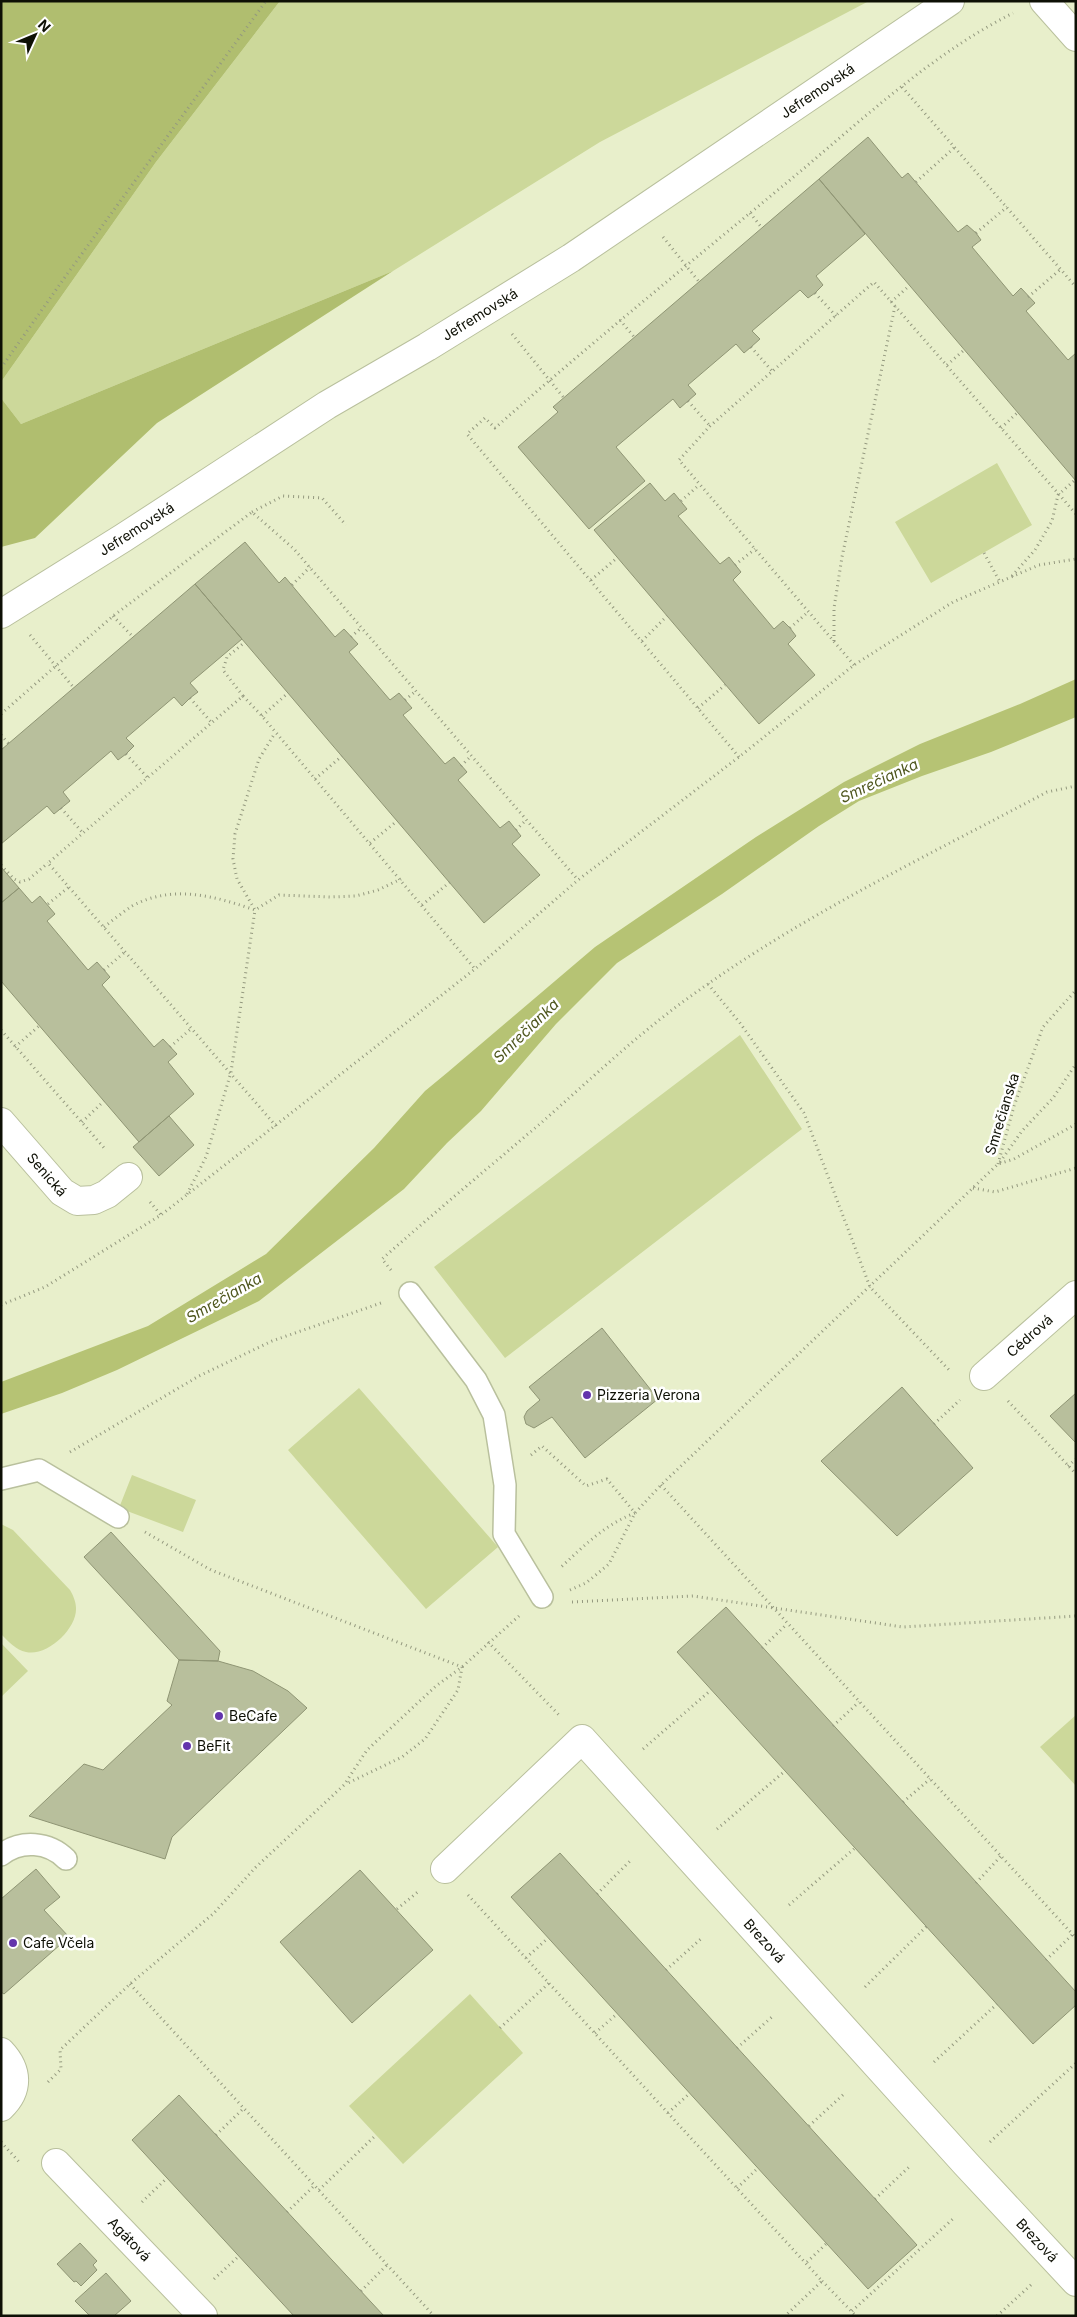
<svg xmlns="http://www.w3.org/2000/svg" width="1077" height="2317" font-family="Inter,sans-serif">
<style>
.green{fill:#ccd89a}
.forest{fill:#b0be6f}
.water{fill:#b6c374}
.building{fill:#b8bf9c;stroke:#8f9574}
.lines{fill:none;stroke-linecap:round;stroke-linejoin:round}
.lane-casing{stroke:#b9c09d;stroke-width:24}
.street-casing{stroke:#b9c09d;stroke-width:30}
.path{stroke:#94997f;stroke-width:3;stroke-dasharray:1 4;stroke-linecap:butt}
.lane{stroke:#fff;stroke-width:21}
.street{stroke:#fff;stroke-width:28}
.poi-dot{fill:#6334ac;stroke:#fff;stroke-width:2}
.labels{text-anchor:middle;stroke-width:5;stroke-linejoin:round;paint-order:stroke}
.street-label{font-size:14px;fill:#0e1005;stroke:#fff}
.poi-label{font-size:14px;fill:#0e1005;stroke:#fff;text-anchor:start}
.water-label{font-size:15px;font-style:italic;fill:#4e561d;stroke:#fff}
</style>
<rect width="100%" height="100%" fill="#e8efcb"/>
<path class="green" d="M280,1h589l-269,141 -207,129 -372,153 -20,-26v-16l155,-220z
M997,463l35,62 -101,58 -36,-61z
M740,1035l62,94 -297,229 -71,-91z
M359,1388l139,159 -72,62 -138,-159z
M132,1475l64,25 -13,32 -64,-24z
M1,1524l12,6 57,60c3,5 6,12 6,18 1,21 -29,49 -50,44 -10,-2 -17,-10 -25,-18z
M1,1643l27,28 -27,26z
M1076,1715v71l-36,-39z
M470,1994l53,59 -120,111 -54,-58z"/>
<path class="forest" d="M1,1h279l-124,161 -155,220z
M393,271l-236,152 -122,115 -34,9v-149l20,26z"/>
<path class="water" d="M1076,679v38l-85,35 -69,24 -63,25 -40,25 -97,68 -105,69 -61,61 -75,87 -34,32 -43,46 -145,112 -142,69 -55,23 -61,21v-32l147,-56 118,-72 108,-106 51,-57 23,-19 147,-125 161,-110 88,-55 76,-38 100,-40z"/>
<path class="building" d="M868,137l34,41 6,-5 50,59 9,-7 9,8 5,7 -9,7 41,49 8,-8 14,15 -9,8 42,49 8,-7v128l-257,-302z
M819,179l46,55 -49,42 7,9 -8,8 -7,5 -8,-8 -48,41 8,8 -9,8 -7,6 -8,-9 -48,41 8,9 -16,14 -7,-9 -57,48 29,34 -56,48 -71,-82 40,-35 -5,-5z
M650,483l15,18 9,-8 13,16 -9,7 42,48 9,-7 12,15 -8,8 41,49 9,-8 7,7 6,8 -8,8 27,31 -56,49 -165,-194z
M245,542l34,41 6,-6 50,60 9,-8 14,15 -9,8 41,48 9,-7 13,15 -9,7 42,49 9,-7 13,15 -9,8 42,48 9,-7 12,15 -9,8 28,31 -56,48 -289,-339z
M195,584l47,55 -52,44 8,9 -8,6 -8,8 -8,-9 -48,41 8,8 -8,8 -8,6 -7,-9 -48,41 7,9 -16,13 -7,-8 -46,38v-94z
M1,867l18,21 -18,15z
M19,888l13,15 8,-7 15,18 -8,7 41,49 9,-8 7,8 6,7 -8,8 52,62 9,-8 14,15 -9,8 26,32 -55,48 -138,-161v-78z
M169,1116l25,29 -35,31 -26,-29z
M602,1328l56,71 -73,59 -33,-41 -18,11 -8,-4 -2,-7 3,-6 13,-11 -11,-13z
M902,1387l71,81 -76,68 -76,-75z
M1076,1393v50l-26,-27z
M111,1532l109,119 -2,10 -39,-1 -95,-103z
M726,1607l350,385v13l-43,39 -356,-392z
M179,1660l39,1 35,10 35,20 19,17 -135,129 -7,22 -136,-43 55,-52 19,6 69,-65 -5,-4z
M560,1853l357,392 -49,44 -357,-392z
M36,1869l24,28 -16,13 25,27 -65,57 -3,-2v-93z
M360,1870l73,80 -81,73 -72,-81z
M179,2095l37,40 168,181h-90l-162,-176z
M80,2243l17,18 -4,4 4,5 -16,16 -5,-5 -2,1 -17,-18z
M106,2273l25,28 -17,15h-24l-15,-15z"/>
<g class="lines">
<defs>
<path id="lane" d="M410,1293l66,87 18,35 11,70 -1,49 38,63
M1,1479l38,-9 79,47
M1,1855c20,-16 48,-13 65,4"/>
<g id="street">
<path d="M1044,1l32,36"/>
<path id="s1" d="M1,614l122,-76 204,-133 100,-58 144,-89 379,-257"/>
<path id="s2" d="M1,1122l61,70 15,9 17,-1 13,-6 21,-17"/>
<path id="s3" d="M984,1376l92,-81"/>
<path id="s4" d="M445,1869l137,-130 384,425 110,118"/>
<path d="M1,2052c17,18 18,38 0,55"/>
<path id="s5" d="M56,2163l147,153"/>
</g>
</defs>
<use href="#lane" class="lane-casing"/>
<use href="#street" class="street-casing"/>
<path class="path" d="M902,87l174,200
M916,182l39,-35
M750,213l12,15
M976,233l31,-26
M663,237l37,46
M815,293l21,23
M1028,297l33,-28
M891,302l18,-16
M620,320l15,18
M512,334l52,64
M751,347l21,24
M947,365l17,-15
M1,368l64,-91 201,-276
M688,401l22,25
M1001,428l16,-15
M681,501l18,-16
M252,512l31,-16 39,2 24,27
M984,553l16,29
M735,565l20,-16
M1012,576l23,-26 17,-29 6,-26 17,-15
M591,580l26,-22
M292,585l18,-18
M113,616l20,21
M790,628l18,-16
M30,635l44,53
M351,637l10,-9
M642,641l25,-25
M834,641v-33l8,-51 53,-251
M854,665l-175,-205 31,-34 164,-144 202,232
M243,696l-20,-26 4,-13 18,-15
M190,698l21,24
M405,700l11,-9
M698,708l27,-23
M1,714l112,-98 139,-104 42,37 284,331
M262,716l26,-23
M1,735l8,9
M126,754l21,23
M739,757l-272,-323 18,-16 10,10c96,-85 196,-166 295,-248 71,-59 140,-125 223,-167
M461,766l10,-10
M315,779l27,-23
M61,808l21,24
M516,830l10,-10
M370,843l27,-22
M1,865l13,14 6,3 9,-3 19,-16
M48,904l21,-17
M422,905l28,-23
M104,927c9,-7 19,-15 28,-21 41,-22 82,-10 123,4l24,-15 51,2 26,-1 22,-6 23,-11
M104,970l22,-19
M708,984l32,39 64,90 66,174 81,85
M1,1030l105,120
M15,1047l24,-21
M170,1047l22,-19
M82,1122l22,-21
M276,1126l-228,-263 195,-167 19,20 213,253
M1000,1162l22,-31 31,-33 23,-34
M998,1164l16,-58 29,-79 33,-37
M973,1188l22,4 81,-24
M187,1194l19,-37 25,-85 24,-162 -18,-31 -4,-20 2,-25 24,-75 16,-26
M150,1202l11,13
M391,1270l-9,-11c52,-46 106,-91 159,-136 51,-45 101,-93 157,-132 109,-78 231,-136 349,-199l29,-6
M1,1305l44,-18 116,-72 314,-246 103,-89 161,-123 115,-92 99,-63 86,-37 37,-6
M1008,1401l68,73
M934,1424l26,-24
M70,1452l129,-76 73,-35 109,-38
M531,1455l11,-9 44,40 21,-7 28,34c-31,12 -51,33 -75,55
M1068,1466l8,-7
M661,1485l415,453
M145,1532l66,38 251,97 -4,23 -33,49 -23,18 -56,27
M570,1590l16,-7 23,-19 26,-51 26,-28 337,-321 16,-5 62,-35
M572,1602l121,-6 210,31 173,-11
M488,1642l71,73
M762,1648l25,-24
M833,1726l26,-24
M643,1749l68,-59
M903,1802l27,-23
M717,1829l68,-58
M976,1883l25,-27
M597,1894l35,-35
M468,1895l354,386 -37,35
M789,1905l66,-57
M397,1909l22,-18
M526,1958l22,-20
M1046,1960l27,-26
M666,1970l37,-33
M130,1984l304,332
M865,1987l62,-61
M500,2028l49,-45
M595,2033l22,-19
M737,2048l36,-32
M934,2062l63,-58
M48,2082l13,-13 -1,-19 70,-66 83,-70 43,-47 88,-82 23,-35 69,-64 26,-19 57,-51
M668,2113l22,-20
M809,2126l35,-32
M216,2135l28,-27
M1,2142l20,22
M990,2142l86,-79
M737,2188l21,-20
M319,2190l57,-55
M875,2199l34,-32
M142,2202l25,-24
M287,2212l28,-27
M807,2262l20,-19
M214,2279l25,-23
M822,2281l34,35
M361,2291l26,-26
M852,2311l103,-94
M997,2316l35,-32"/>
<use href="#lane" class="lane"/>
<use href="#street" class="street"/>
</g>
<g class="poi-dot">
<circle cx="587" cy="1395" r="5"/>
<circle cx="219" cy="1716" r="5"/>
<circle cx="187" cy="1746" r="5"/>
<circle cx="13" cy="1943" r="5"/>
</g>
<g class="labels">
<g class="street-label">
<text dy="5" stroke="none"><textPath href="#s1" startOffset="970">Jefremovská</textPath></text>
<text dy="5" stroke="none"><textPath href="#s1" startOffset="565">Jefremovská</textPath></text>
<text dy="5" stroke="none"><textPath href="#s1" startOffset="160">Jefremovská</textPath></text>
<text transform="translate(1002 1114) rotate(-73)" y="5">Smrečianska</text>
<text dy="5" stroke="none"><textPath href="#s2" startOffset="70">Senická</textPath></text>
<text dy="5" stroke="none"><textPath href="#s3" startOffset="61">Cédrová</textPath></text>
<text dy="5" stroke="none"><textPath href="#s4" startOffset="461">Brezová</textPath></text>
<text dy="5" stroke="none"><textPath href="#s5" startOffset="106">Agátová</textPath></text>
<text dy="5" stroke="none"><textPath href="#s4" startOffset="866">Brezová</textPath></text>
</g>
<g class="poi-label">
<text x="597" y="1400">Pizzeria Verona</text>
<text x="229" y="1721">BeCafe</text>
<text x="197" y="1751">BeFit</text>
<text x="23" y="1948">Cafe Včela</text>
</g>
<g class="water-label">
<text transform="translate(879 781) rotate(-25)" y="5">Smrečianka</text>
<text transform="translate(526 1031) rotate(-44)" y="5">Smrečianka</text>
<text transform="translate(224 1298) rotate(-30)" y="5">Smrečianka</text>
</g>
</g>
<rect width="1077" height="2317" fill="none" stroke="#0e1005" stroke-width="5"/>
<g transform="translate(35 35) rotate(46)" stroke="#ffffff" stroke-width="4" paint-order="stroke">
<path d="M0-4L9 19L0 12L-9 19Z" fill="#0e1005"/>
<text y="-8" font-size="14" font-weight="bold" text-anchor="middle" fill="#0e1005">N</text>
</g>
</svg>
